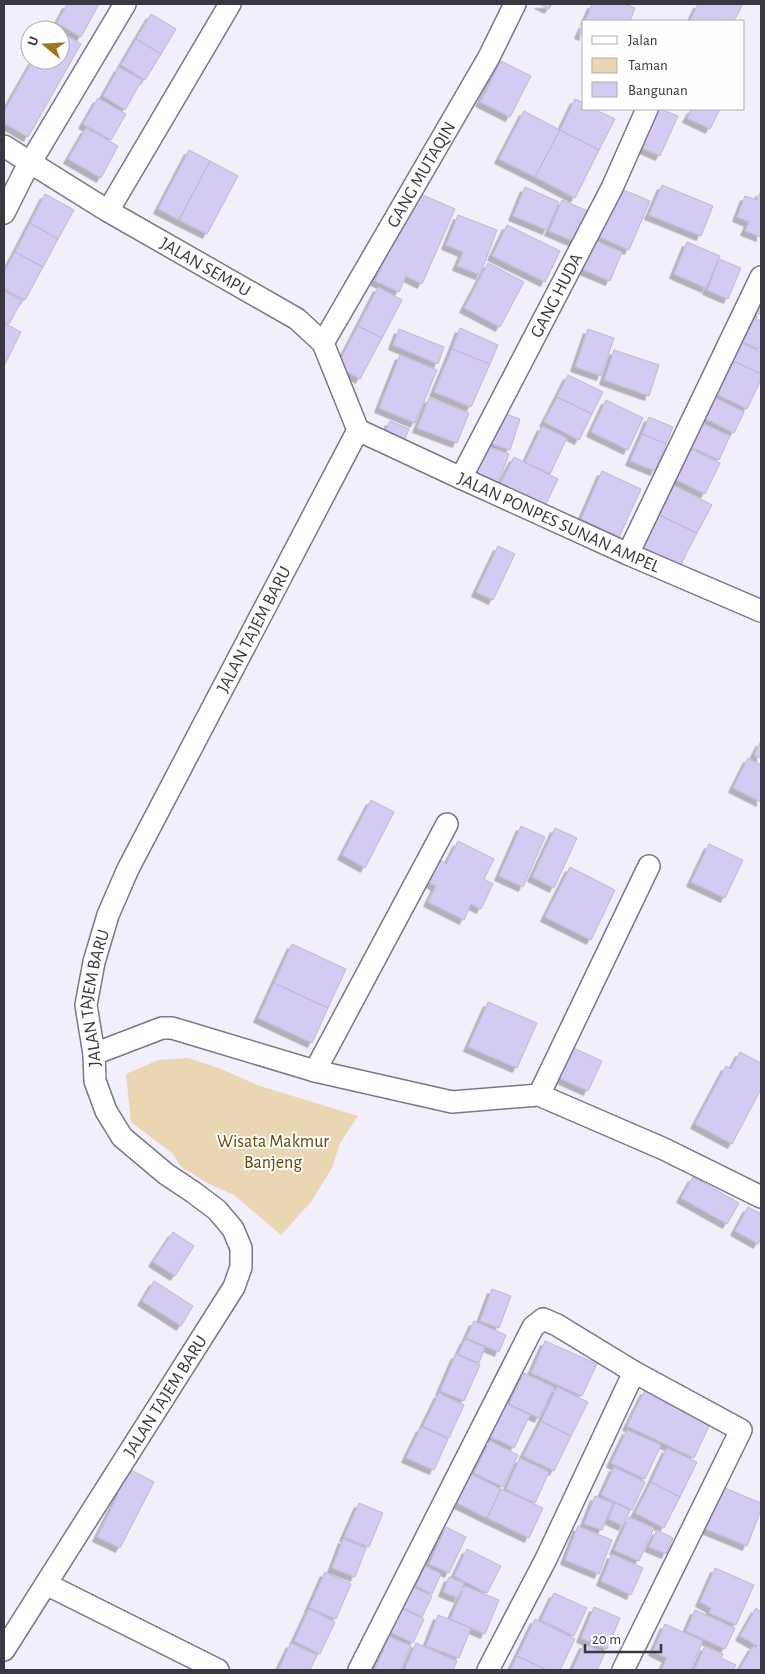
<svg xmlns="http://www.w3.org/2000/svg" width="765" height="1674" font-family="'Alegreya Sans',sans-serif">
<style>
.green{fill:#ebd6b3}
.building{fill:#d6caf3;stroke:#beb6d2;filter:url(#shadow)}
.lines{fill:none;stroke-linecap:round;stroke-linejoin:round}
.minor-casing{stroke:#7d758f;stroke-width:24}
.minor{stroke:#fff;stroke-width:21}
.labels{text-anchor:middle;stroke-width:4;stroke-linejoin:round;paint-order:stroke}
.street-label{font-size:18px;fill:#3a3642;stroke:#fefefe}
.park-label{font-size:18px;fill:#664700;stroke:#fefefe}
</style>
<defs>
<filter id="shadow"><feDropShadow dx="-4.5" dy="4.5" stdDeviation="0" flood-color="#0004"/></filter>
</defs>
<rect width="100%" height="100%" fill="#f2effb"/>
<path class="green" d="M188,1058l31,10 38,17 101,31 -18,27 -8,25 -21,34 -30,33 -47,-40 -25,-11 -29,-18 -7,-12 -42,-32 -5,-48 32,-14z"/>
<path class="building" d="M67,4h32l-18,33 -24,-14z
M539,4h13l-3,5z
M592,4h33l10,4 -5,13h-45z
M698,4h45l-9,17h-44z
M151,14l25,15 -15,25 -25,-15z
M584,23v13l-5,-2z
M60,31l21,13 -53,93 -24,-14v-12l29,-51h27z
M136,39l25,15 -16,26 -24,-15z
M501,61l30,15 -21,41 -30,-15z
M119,67l23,13 -17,30 -22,-14z
M98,98l28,16 -15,26 -28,-16z
M575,99l9,4v6h10l21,10 -16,31 -39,-20z
M653,109h7l18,7 -18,40 -23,-10z
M692,109h28l-10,20 -23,-11z
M524,111l36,19 -25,47 -36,-18z
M86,128l32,18 -17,32 -33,-19z
M560,130l39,20 -24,48 -40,-21z
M189,150l21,11 -31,59 -21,-11z
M210,161l28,15 -31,58 -28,-14z
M662,185l51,21 -12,30 -52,-21z
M525,187l34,15 -12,28 -34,-14z
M619,188l31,13 -21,49 -30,-13z
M761,191v46l-16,-6 4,-9 -12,-5 8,-21 12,4z
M416,192l39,17 -33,75 -16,-8 -7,16 -24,-11z
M45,194l29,16 -16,29 -28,-16z
M562,200l28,12 -13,31 -28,-12z
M458,215l39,15 -17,45 -23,-9 6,-14 -17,-7z
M30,223l28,16 -15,28 -28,-15z
M507,225l53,26 -15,31 -53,-26z
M592,239l30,13 -12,29 -31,-13z
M687,242l33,14 -14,32 -32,-14z
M15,252l28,15 -18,33 -21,-11v-17z
M719,259l22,9 -13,31 -21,-9z
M488,263l36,19 -24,45 -36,-19z
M378,287l24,13 -20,38 -24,-12z
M4,291l18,9 -13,24 -5,-3z
M761,297v18l-7,-3z
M755,318l6,3v29l-18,-8z
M4,323l17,9 -17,34z
M358,326l24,12 -22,41 -23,-13z
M460,328l38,17 -8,19 -38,-15z
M399,329l45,18 -6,17 -45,-19z
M588,329l26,9 -13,38 -26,-9z
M738,341l23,11v22l-32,-15z
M452,349l38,15 -19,43 -37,-15z
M614,350l45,15 -10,31 -45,-16z
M400,355l37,15 -22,53 -36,-15z
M729,359l32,15v6l-14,29 -35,-17z
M568,375l35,17 -11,22 -35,-17z
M710,395l34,17 -10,21 -34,-17z
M557,397l35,17 -13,26 -35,-18z
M429,398l40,15 -12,30 -40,-15z
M606,400l37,18 -15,32 -37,-18z
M497,411l23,8 -10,31 -24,-8z
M649,417l24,10 -7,17 -24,-10z
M390,421l19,8 -7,17 -19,-9z
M702,423l28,13 -11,24 -28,-13z
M542,426l25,12 -17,36 -25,-12z
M642,434l24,10 -11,27 -25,-10z
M483,445l26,9 -12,32 -26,-10z
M687,447l33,16 -15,31 -32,-16z
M514,457l44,22 -14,29 -45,-22z
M602,471l39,18 -22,48 -38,-18z
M674,485l38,20 -15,28 -38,-18z
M659,515l38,18 -19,37 -38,-19z
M498,546l17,8 -22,46 -17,-8z
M761,741v17l-7,-3z
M748,758l13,7v37l-28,-14z
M371,800l23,12 -29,56 -23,-13z
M521,826l24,11 -22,50 -24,-11z
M555,828l22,10 -23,50 -22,-11z
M458,841l36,18 -10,20 9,5 -12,25 -10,-5 -7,16 -36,-18 8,-16 -10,-5 11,-22 9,5z
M709,844l34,16 -18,38 -34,-16z
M570,867l45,23 -24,50 -46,-23z
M292,944l54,25 -18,39 -54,-25z
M274,983l54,25 -16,35 -54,-25z
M488,1002l49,21 -20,45 -49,-21z
M569,1046l33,15 -14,30 -33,-15z
M740,1052l21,11v26l-29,55 -37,-20 31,-58 5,3z
M693,1177l46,26 -12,21 -46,-26z
M748,1207l13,7v24l-3,6 -23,-13z
M173,1232l21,14 -19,30 -22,-14z
M154,1281l39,25 -12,20 -39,-25z
M492,1289l19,7 -12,32 -19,-7z
M474,1321l32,14 -7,17 -33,-14z
M465,1339l20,8 -6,16 -21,-9z
M545,1341l52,23 -15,32 -51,-23z
M456,1354l24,11 -16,36 -24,-10z
M524,1373l30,14 -15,31 -30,-14z
M557,1387l31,15 -17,34 -30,-15z
M645,1390l66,32 -17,36 -67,-32z
M439,1393l25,12 -15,33 -26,-12z
M500,1401l30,14 -16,33 -29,-14z
M541,1421l30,15 -17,35 -31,-15z
M421,1427l27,12 -14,31 -28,-12z
M627,1430l34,15 -16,34 -34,-16z
M490,1441l28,14 -15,32 -29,-14z
M667,1448l30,14 -17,35 -29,-15z
M520,1458l29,14 -14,31 -29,-14z
M125,1467l29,15 -34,66 -23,-11 21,-42 -6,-3z
M614,1467l31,15 -13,28 -31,-15z
M469,1473l32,16 -14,29 -32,-16z
M651,1482l29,15 -16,31 -29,-15z
M720,1486l41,17v7l-14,36 -44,-18z
M501,1489l42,19 -14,30 -42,-20z
M595,1496l18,7 -11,27 -18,-6z
M359,1503l24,10 -14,34 -25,-10z
M615,1503l15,7 -7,16 -15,-7z
M629,1517l25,11 -15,33 -25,-11z
M578,1526l34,14 -13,34 -34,-14z
M446,1527l20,10 -17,36 -20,-9z
M657,1530l16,8 -7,16 -17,-7z
M343,1539l23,9 -11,29 -23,-9z
M467,1549l34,17 -14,27 -33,-17z
M612,1554l31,14 -12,27 -30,-14z
M425,1566l16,8 -9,20 -16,-8z
M715,1568l39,17 -18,40 -27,-12 2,-5 -11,-6z
M325,1572l26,12 -15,35 -27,-11z
M449,1577l15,6 -6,15 -15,-6z
M406,1584l26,12 -10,21 -26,-13z
M465,1586l34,14 -14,34 -35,-15z
M554,1593l33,15 -13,28 -33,-16z
M594,1607l26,11 -13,31 -26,-11z
M401,1608l23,11 -11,24 -23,-11z
M756,1608l5,4v36l-21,-12z
M309,1609l26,13 -15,32 -26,-13z
M695,1610l40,18 -10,21 -39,-18z
M438,1615l33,13 -12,30 -33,-12z
M535,1619l40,20 -15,31h-13l-30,-14z
M665,1624l38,17 -13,29h-29l6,-12 -14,-7z
M389,1636l22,10 -11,24h-21l-4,-1z
M291,1643l26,12 -7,15h-32z
M416,1643l41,18 -4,9h-49z
M584,1644l21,9 -8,17h-25z
M705,1646l18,8 -2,4 15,7 -3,5h-39z
M753,1646l8,4v20h-22z
M517,1656l30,14h-37z"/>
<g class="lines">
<defs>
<g id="minor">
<path id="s1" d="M4,146l104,65 189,108 26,24 35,87"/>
<path d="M108,211l122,-207"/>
<path d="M4,213l19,-38 102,-171"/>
<path id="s2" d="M323,343l166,-286 26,-53"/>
<path id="s3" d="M358,430l103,48 167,76 133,57"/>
<path id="s4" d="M461,478l151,-290 35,-79"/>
<path d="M628,554l133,-277"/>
<path d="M94,1054l68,-26h10l143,43 137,31 87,-7 125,54 97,48"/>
<path d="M315,1071l132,-247"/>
<path d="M539,1095l110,-229"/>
<path d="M46,1584l172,86"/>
<path id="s5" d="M4,1650l230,-363 7,-20v-19l-8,-19 -16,-19 -24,-18 -27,-18 -44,-37 -16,-26 -11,-30 -1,-27 -8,-49 8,-43 14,-47 20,-46 230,-439"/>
<path d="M359,1670l174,-343 10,-8 14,6 77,47 107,58 -118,240"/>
<path d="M488,1670l58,-111 88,-187"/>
</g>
</defs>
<use href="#minor" class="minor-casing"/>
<use href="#minor" class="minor"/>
</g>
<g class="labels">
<g class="street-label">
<text dy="6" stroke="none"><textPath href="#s2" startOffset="195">GANG MUTAQIN</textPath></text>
<text dy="6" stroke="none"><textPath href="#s1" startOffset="235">JALAN SEMPU</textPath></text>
<text dy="6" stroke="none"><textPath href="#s4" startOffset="206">GANG HUDA</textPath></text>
<text dy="6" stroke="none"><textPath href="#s3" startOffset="221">JALAN PONPES SUNAN AMPEL</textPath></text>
<text dy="6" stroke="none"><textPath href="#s5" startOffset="1188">JALAN TAJEM BARU</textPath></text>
<text dy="6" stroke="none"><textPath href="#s5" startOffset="782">JALAN TAJEM BARU</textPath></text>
<text dy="6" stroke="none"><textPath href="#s5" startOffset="301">JALAN TAJEM BARU</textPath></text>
</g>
<g class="park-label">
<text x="273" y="1147">Wisata Makmur<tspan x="273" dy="21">Banjeng</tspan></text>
</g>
</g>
<rect width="765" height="1674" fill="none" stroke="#3a3642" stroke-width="10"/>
<rect x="582" y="20" width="162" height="90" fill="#fefefe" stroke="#b0aeb3"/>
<rect x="592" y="36" width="25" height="8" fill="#ffffff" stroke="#b0aeb3"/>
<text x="628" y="45" font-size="15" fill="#3a3642">Jalan</text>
<rect x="592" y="58" width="25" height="15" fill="#ebd6b3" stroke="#b0aeb3"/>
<text x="628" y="70" font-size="15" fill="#3a3642">Taman</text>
<rect x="592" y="82" width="25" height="15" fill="#d6caf3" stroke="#b0aeb3"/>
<text x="628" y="95" font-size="15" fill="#3a3642">Bangunan</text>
<g transform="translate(45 45) rotate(288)"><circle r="24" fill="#fefefe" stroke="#b0aeb3"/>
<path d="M0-4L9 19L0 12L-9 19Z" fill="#9f7524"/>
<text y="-8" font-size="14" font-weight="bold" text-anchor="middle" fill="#3a3642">U</text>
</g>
<path d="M585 1644v8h76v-8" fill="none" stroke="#3a3642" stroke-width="2.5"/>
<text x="592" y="1644" font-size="15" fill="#3a3642" stroke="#fefefe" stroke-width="4" paint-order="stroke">20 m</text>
</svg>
